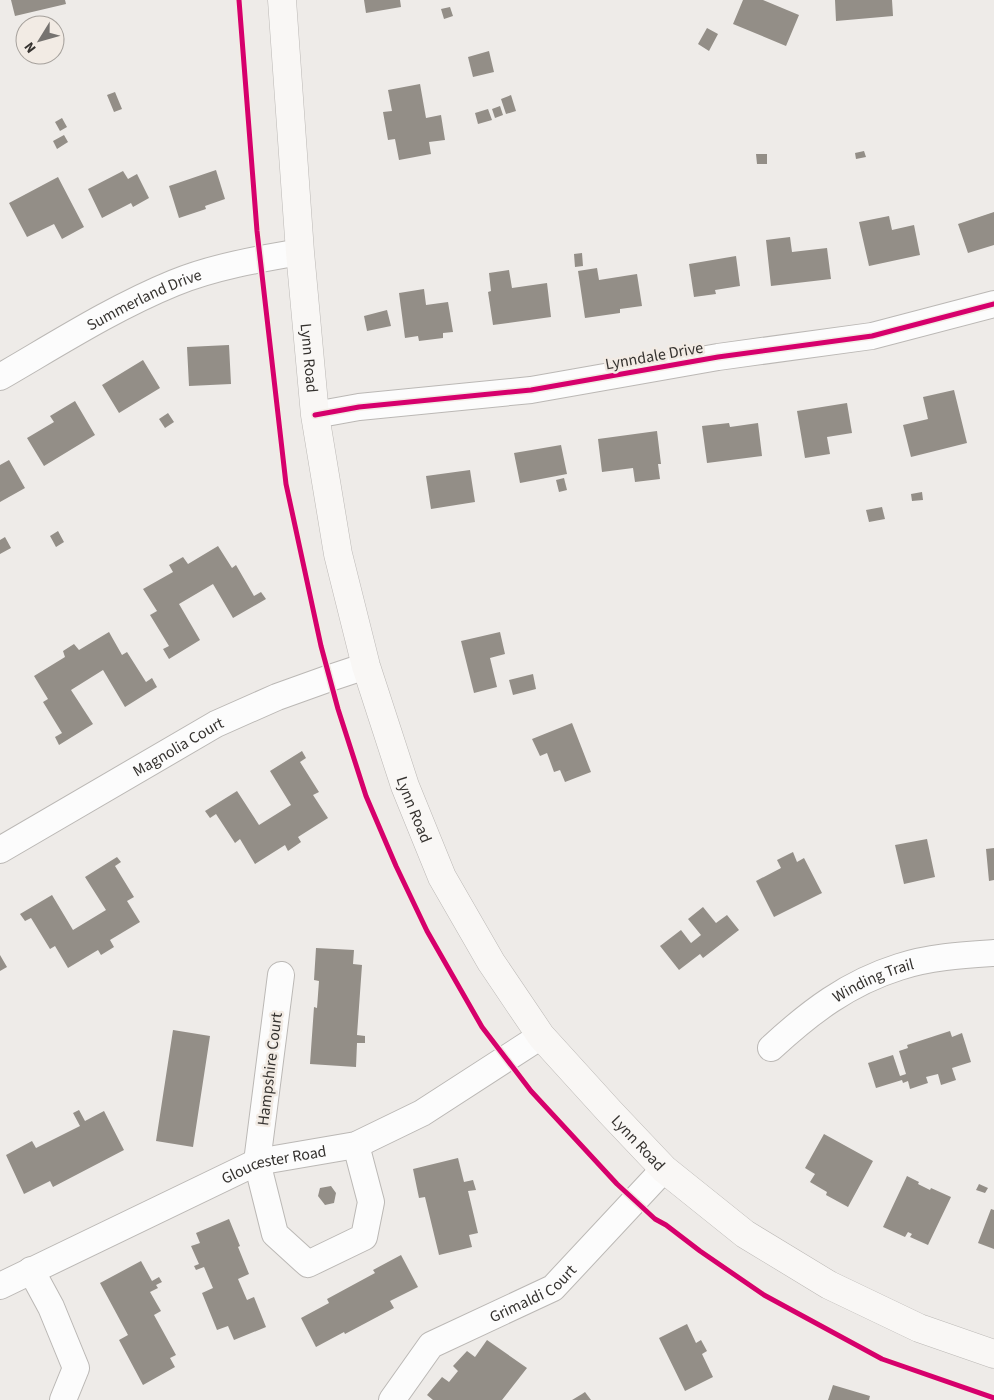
<svg xmlns="http://www.w3.org/2000/svg" width="994" height="1400" font-family="'Source Sans 3',sans-serif">
<style>
.building{fill:#938e87}
.lines{fill:none;stroke-linecap:round;stroke-linejoin:round}
.minor-casing{stroke:#bbb8b5;stroke-width:28}
.secondary-casing{stroke:#bbb8b5;stroke-width:29}
.minor{stroke:#fcfcfc;stroke-width:26}
.secondary{stroke:#f9f7f5;stroke-width:28}
.cycleway-casing{stroke:#f2ebe4;stroke-width:8}
.cycleway{stroke:#d6006c;stroke-width:5}
.labels{text-anchor:middle;stroke-width:5;stroke-linejoin:round;paint-order:stroke}
.street-label{font-size:16px;fill:#35322f;stroke:#f2ebe4}
</style>
<rect width="100%" height="100%" fill="#eeebe8"/>
<path class="building" d="M11,0h54l1,4 -51,12z
M364,0h36l1,7 -35,6z
M743,0h20l36,15 -13,31 -53,-22z
M835,0h57l1,16 -57,5z
M450,7l3,9 -9,3 -3,-10z
M707,28l11,6 -9,17 -11,-7z
M489,51l5,21 -21,5 -5,-20z
M420,84l6,34 15,-3 4,25 -16,2 2,12 -32,6 -4,-21 -7,1 -5,-28 9,-1 -4,-21z
M115,92l7,17 -8,3 -7,-17z
M511,95l5,16 -10,3 -5,-15z
M500,106l3,9 -8,3 -3,-9z
M488,109l4,11 -14,4 -3,-11z
M62,118l5,9 -7,4 -5,-9z
M64,135l4,7 -11,7 -4,-8z
M864,151l2,6 -10,2 -1,-6z
M756,154h11v10h-10z
M216,170l9,29 -20,7 1,3 -27,9 -10,-32z
M123,171l5,8 9,-5 12,24 -16,9 -2,-4 -29,15 -14,-29z
M58,177l26,50 -22,12 -8,-15 -27,13 -18,-34z
M994,212v33l-26,8 -10,-29z
M889,216l3,14 22,-5 6,30 -51,11 -10,-44z
M790,237l2,15 35,-4 4,31 -60,7 -5,-46z
M582,253l1,13 -8,1 -1,-13z
M736,256l4,30 -25,4 1,4 -22,3 -5,-33z
M597,268l2,12 38,-6 5,32 -22,3v4l-35,5 -7,-47z
M509,270l3,18 35,-5 4,34 -58,8 -5,-33 3,-1 -2,-18z
M424,289l2,16 22,-3 5,30 -10,1v5l-24,3 -1,-5 -13,2 -6,-45z
M387,310l4,16 -24,5 -3,-15z
M229,345l2,39 -42,2 -2,-39z
M143,360l17,28 -41,25 -17,-28z
M954,390l13,53 -56,14 -8,-32 25,-6 -5,-22z
M75,401l20,34 -51,31 -17,-28 27,-16 -4,-6z
M847,403l5,30 -25,4 3,17 -25,4 -8,-47z
M168,413l6,9 -9,6 -6,-9z
M729,423l1,4 28,-4 4,33 -55,7 -5,-37z
M657,431l4,33h-3l2,15 -25,3 -2,-14 -31,4 -4,-33z
M561,445l6,29 -47,9 -6,-30z
M9,460l16,28 -25,14v-37z
M470,470l5,32 -44,7 -5,-33z
M564,478l3,12 -8,2 -3,-12z
M922,492l1,8 -11,1 -1,-7z
M882,507l3,12 -16,3 -3,-12z
M58,531l6,11 -8,5 -6,-11z
M5,537l6,11 -11,6v-14z
M218,546l14,22 4,-3 18,31 7,-4 5,7 -33,19 -20,-34 -34,20 21,36 -31,19 -6,-10 6,-3 -19,-31 7,-4 -14,-22 30,-17 -4,-7 14,-8 5,7z
M109,632l13,23 5,-3 19,30 6,-4 5,9 -32,20 -22,-37 -32,20 22,34 -34,21 -4,-8 7,-4 -19,-31 5,-3 -14,-23 31,-19 -2,-6 11,-7 5,6z
M500,632l5,22 -15,4 7,29 -23,6 -13,-52z
M533,674l3,15 -23,6 -4,-15z
M572,723l19,49 -26,10 -5,-12 -6,2 -7,-19 -7,3 -8,-17z
M302,751l4,7 -6,4 19,30 -6,3 15,23 -30,19 3,5 -13,9 -3,-6 -30,19 -15,-25 -5,4 -19,-29 -6,4 -5,-7 32,-20 22,34 32,-20 -21,-34z
M927,839l8,38 -31,7 -9,-39z
M994,848v32l-5,1 -3,-32z
M793,852l4,10 7,-4 18,35 -48,24 -18,-36 25,-13 -4,-8z
M117,857l4,5 -6,4 19,31 -7,4 13,21 -30,18 4,7 -13,8 -3,-5 -30,18 -13,-22 -5,3 -19,-31 -6,3 -5,-7 32,-19 21,35 33,-20 -21,-33z
M703,907l13,16 11,-8 12,15 -36,28 -3,-4 -21,16 -19,-24 21,-16 10,13 10,-8 -13,-16z
M316,948l38,2 -1,14 9,1 -5,70 8,1v7h-8l-1,24 -46,-3 4,-57 3,1 2,-27 -5,-1z
M0,955l7,12 -7,4z
M173,1030l37,6 -17,111 -37,-6z
M950,1031l2,6 10,-4 9,29 -19,6 4,12 -15,5 -3,-11 -12,3 2,6 -18,6 -2,-8 -5,2 -1,-3 -26,8 -8,-25 25,-8 7,21 6,-2 -7,-23 9,-3 -1,-3z
M79,1110l6,11 19,-10 20,39 -71,37 -3,-6 -26,13 -18,-39 26,-14 4,7 44,-22 -7,-13z
M824,1134l49,27 -25,46 -22,-12 1,-3 -17,-10 5,-8 -10,-6z
M458,1158l6,24 9,-2 3,10 -8,1 10,42 -9,2 3,12 -33,8 -14,-58 -6,1 -6,-29z
M907,1176l12,6 -1,2 12,6 1,-2 20,9 -23,48 -18,-8 2,-3 -4,-2 -3,5 -22,-10z
M979,1184l9,4 -3,5 -9,-3z
M331,1186l5,7 -2,10 -9,2 -7,-9 2,-8z
M991,1209l3,1v39l-16,-6z
M229,1219l11,27 -2,1 11,27 -11,5 9,21 7,-3 12,30 -32,13 -6,-14 -11,4 -15,-37 11,-5 -9,-21 -8,3 -2,-4 5,-2 -8,-18 9,-3 -4,-10z
M401,1255l17,32 -28,14 4,7 -49,26 -1,-2 -28,15 -15,-29 28,-15 -2,-4 48,-26 -2,-3z
M141,1261l11,20 7,-4 3,5 -6,3 2,3 -8,4 11,19 -7,4 22,40 -6,3 5,9 -32,18 -24,-45 9,-5 -28,-52z
M687,1324l9,19 5,-3 6,11 -5,3 11,23 -28,14 -26,-53z
M487,1340l40,28 -25,32h-69l-6,-5 15,-18 7,5 9,-11 -5,-5 14,-15 8,6z
M833,1385l37,11 -1,4h-41z
M585,1392l6,8h-19l10,-6z"/>
<g class="lines">
<defs>
<g id="minor">
<path id="s1" d="M0,377c57,-33 113,-69 174,-94 39,-16 85,-24 126,-31"/>
<path d="M315,415l44,-8 172,-17 187,-33 154,-21 122,-32"/>
<path id="s2" d="M0,850l216,-126 61,-27 53,-19 36,-12"/>
<path d="M281,975l-24,187 18,72 33,30 56,-27 7,-35 -15,-57"/>
<path id="s3" d="M771,1048c39,-36 77,-65 128,-81 30,-10 64,-12 95,-14"/>
<path d="M31,1270l20,37 25,61 -13,32"/>
<path id="s4" d="M0,1286l257,-124 99,-17 66,-32 119,-77"/>
<path id="s5" d="M392,1400l39,-55 122,-57 111,-119"/>
</g>
<g id="secondary">
<path id="s6" d="M282,0l18,252 15,163 23,139 28,112 39,120 37,91 49,85 50,74 69,76 54,57 81,65 84,51 90,43 75,26"/>
</g>
</defs>
<use href="#minor" class="minor-casing"/>
<use href="#secondary" class="secondary-casing"/>
<use href="#minor" class="minor"/>
<use href="#secondary" class="secondary"/>
<defs>
<path id="cycleway" d="M239,0l18,231 29,253 35,162 17,63 28,87 30,70 31,65 55,96 49,64 86,93 38,35 11,6 34,26 64,44 118,64 112,39
M315,415l44,-8 172,-17 187,-33 154,-21 122,-32"/>
</defs>
<use href="#cycleway" class="cycleway-casing"/>
<use href="#cycleway" class="cycleway"/>
</g>
<g class="labels">
<g class="street-label">
<text dy="6" stroke="none"><textPath href="#s1" startOffset="164">Summerland Drive</textPath></text>
<text transform="translate(654 355) rotate(-10)" y="6">Lynndale Drive</text>
<text dy="6" stroke="none"><textPath href="#s6" startOffset="359">Lynn Road</textPath></text>
<text dy="6" stroke="none"><textPath href="#s2" startOffset="206">Magnolia Court</textPath></text>
<text dy="6" stroke="none"><textPath href="#s6" startOffset="824">Lynn Road</textPath></text>
<text dy="6" stroke="none"><textPath href="#s3" startOffset="124">Winding Trail</textPath></text>
<text transform="translate(269 1069) rotate(-83)" y="6">Hampshire Court</text>
<text dy="6" stroke="none"><textPath href="#s6" startOffset="1229">Lynn Road</textPath></text>
<text dy="6" stroke="none"><textPath href="#s4" startOffset="301">Gloucester Road</textPath></text>
<text dy="6" stroke="none"><textPath href="#s5" startOffset="182">Grimaldi Court</textPath></text>
</g>
</g>
<g transform="translate(40 40) rotate(233)"><circle r="24" fill="#f2ebe4" stroke="#a6a19c"/>
<path d="M0-4L9 19L0 12L-9 19Z" fill="#767370"/>
<text y="-8" font-size="14" font-weight="bold" text-anchor="middle" fill="#35322f">N</text>
</g>
</svg>
